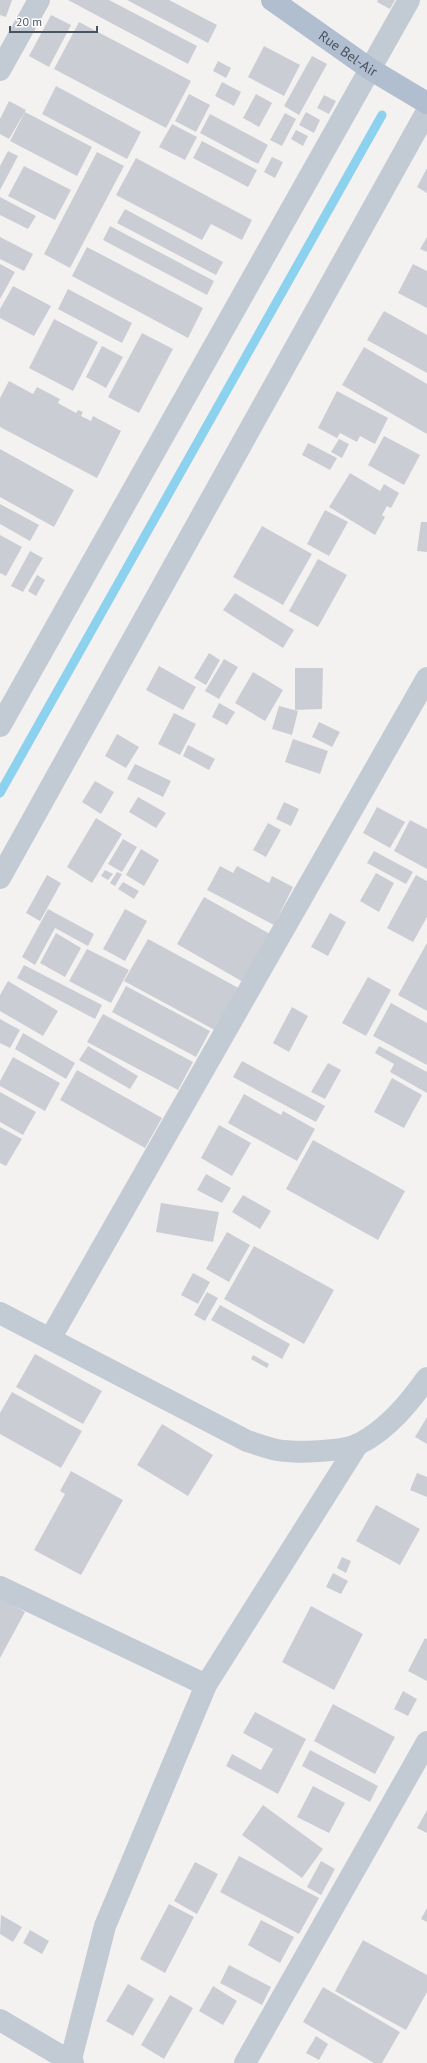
<svg xmlns="http://www.w3.org/2000/svg" width="427" height="2063" font-family="'PT Sans',sans-serif">
<style>
.lines{fill:none;stroke-linecap:round;stroke-linejoin:round}
.stream{stroke:#8cd2ef;stroke-width:9}
.building{fill:#cbcdd4}
.minor{stroke:#c2cad3;stroke-width:22}
.major{stroke:#b1bed0;stroke-width:22}
.labels{text-anchor:middle;stroke-width:3.5;stroke-linejoin:round;paint-order:stroke}
.street-label{font-size:14px;fill:#485360;stroke:#fff}
</style>
<rect width="100%" height="100%" fill="#f4f1f1"/>
<g class="lines">
<path class="stream" d="M0,793l382,-678"/>
</g>
<path class="building" d="M0,0h12l-6,17 -6,-2z
M68,0h41l88,46 -9,18z
M127,0h42l48,25 -9,18z
M378,0h17l-5,9 -13,-7z
M51,15l20,10 -22,42 -20,-11z
M79,22l112,59 -25,47 -112,-59z
M264,46l36,19 -16,31 -36,-19z
M312,56l15,8 -28,51 -15,-9z
M218,61l13,7 -5,10 -13,-7z
M222,82l19,10 -7,14 -19,-10z
M56,86l85,46 -14,27 -85,-45z
M189,94l21,11 -14,27 -21,-11z
M256,94l16,9 -13,24 -16,-9z
M324,95l12,6 -7,13 -12,-6z
M9,101l17,9 -17,29 -9,-5v-15z
M25,112l67,35 -15,29 -67,-35z
M306,112l14,8 -6,13 -15,-8z
M285,113l11,6 -14,27 -12,-6z
M210,114l58,31 -10,19 -58,-31z
M172,124l25,13 -12,23 -26,-13z
M296,130l12,6 -5,10 -12,-7z
M202,141l55,29 -9,17 -55,-29z
M8,151l10,5 -18,34v-24z
M97,152l27,14 -54,102 -26,-14z
M272,157l11,5 -8,16 -11,-6z
M136,158l116,62 -10,20 -31,-16 -9,16 -86,-45z
M24,166l47,24 -16,30 -47,-24z
M427,168v25l-10,-6z
M0,197l36,19 -8,13 -28,-14z
M125,209l98,53 -7,13 -99,-52z
M110,226l104,55 -7,14 -104,-55z
M0,237l33,17 -9,17 -24,-12z
M427,237v15l-7,-3z
M87,247l116,61 -15,30 -116,-62z
M0,264l15,8 -15,27z
M413,264l14,7v37l-29,-15z
M13,286l38,20 -17,30 -34,-18v-9z
M68,289l64,34 -10,20 -64,-34z
M384,311l43,24v38l-60,-33z
M54,319l44,23 -25,49 -44,-23z
M142,333l31,16 -34,64 -31,-16z
M102,346l21,11 -17,31 -20,-11z
M364,347l63,37v50l-85,-49z
M9,381l24,13 4,-7 23,12 -2,4 18,10 2,-3 5,2 -2,4 10,5 2,-5 28,15 -24,47 -97,-51v-29z
M337,391l51,27 -13,26 -15,-8 -3,6 -17,-9 -3,5 -19,-10z
M384,436l36,19 -16,30 -36,-20z
M339,439l10,5 -7,14 -11,-6z
M308,443l29,15 -7,12 -28,-15z
M0,449l74,41 -20,37 -54,-30z
M350,473l30,18 4,-7 15,9 -8,15 -4,-2 -5,9 3,2 -10,18 -46,-28z
M0,504l39,21 -9,16 -30,-17z
M325,510l23,12 -19,34 -22,-12z
M421,522h6v30l-10,-1z
M262,526l50,28 -29,51 -50,-28z
M0,535l22,12 -16,29 -6,-3z
M30,551l13,7 -20,34 -12,-6z
M318,559l29,16 -29,52 -29,-16z
M37,575l8,5 -9,16 -8,-5z
M235,593l59,37 -11,18 -60,-38z
M209,653l11,7 -14,25 -12,-7z
M224,659l14,8 -19,32 -14,-8z
M159,666l37,21 -13,23 -37,-20z
M295,668h28l-1,41 -27,1z
M253,672l30,18 -18,31 -30,-18z
M219,703l16,9 -8,13 -15,-8z
M279,706l19,5 -6,24 -20,-6z
M174,713l22,11 -16,31 -22,-11z
M319,722l21,10 -8,15 -20,-10z
M117,734l22,13 -13,21 -21,-12z
M293,739l35,12 -8,23 -35,-12z
M188,745l27,14 -6,11 -26,-14z
M135,764l36,17 -8,16 -36,-18z
M95,781l19,11 -13,22 -19,-12z
M138,797l28,16 -10,15 -27,-16z
M284,802l15,7 -8,17 -15,-7z
M377,807l28,15 -15,26 -27,-15z
M96,818l26,16 -30,49 -25,-16z
M410,820l17,9v40l-33,-18z
M268,823l13,7 -15,27 -13,-7z
M123,839l14,8 -15,25 -14,-8z
M141,849l18,11 -15,26 -18,-11z
M374,851l39,21 -7,12 -39,-21z
M220,866l13,7 4,-7 32,17 3,-7 21,11 -19,38 -67,-35z
M105,870l8,4 -5,6 -7,-4z
M117,872l5,2 -7,12 -5,-3z
M376,873l18,10 -15,29 -19,-11z
M47,875l14,8 -21,38 -14,-8z
M416,875l11,6v36l-14,25 -26,-14z
M123,882l16,9 -5,8 -16,-10z
M204,897l73,41 -27,48 -73,-42z
M48,909l46,25 -6,12 -33,-18 -20,37 -13,-8z
M125,909l22,12 -22,40 -22,-12z
M330,913l16,9 -18,34 -17,-9z
M56,933l25,15 -16,29 -25,-14z
M148,939l98,53 -24,42 -98,-53z
M427,943v68l-29,-16z
M87,949l42,21 -18,33 -42,-22z
M24,965l78,40 -7,14 -78,-41z
M368,977l23,13 -25,46 -24,-13z
M8,981l50,30 -15,25 -43,-25v-16z
M126,986l84,45 -14,26 -84,-45z
M391,1003l36,20v42l-54,-29z
M292,1007l16,9 -19,36 -16,-9z
M103,1014l90,48 -15,28 -91,-48z
M0,1019l20,11 -10,18 -10,-5z
M23,1033l52,30 -9,16 -51,-30z
M88,1046l50,30 -8,13 -51,-29z
M379,1046l48,26v21l-37,-21 4,-8 -19,-11z
M13,1057l47,26 -15,28 -45,-25v-5z
M242,1061l83,45 -9,16 -83,-45z
M328,1063l13,7 -16,29 -14,-7z
M77,1070l85,48 -17,30 -85,-48z
M392,1078l30,17 -18,33 -30,-16z
M0,1092l36,20 -13,23 -23,-13z
M244,1094l37,21 2,-4 32,18 -18,32 -69,-38z
M219,1125l32,18 -19,33 -31,-18z
M0,1127l22,12 -16,27 -6,-3z
M313,1140l92,51 -27,49 -92,-51z
M206,1174l25,14 -9,15 -25,-13z
M243,1195l28,16 -11,18 -28,-17z
M161,1203l58,9 -6,30 -57,-10z
M227,1232l23,13 -21,37 -23,-13z
M254,1246l80,44 -30,54 -80,-45z
M193,1273l17,9 -12,22 -17,-9z
M207,1292l11,6 -13,23 -11,-6z
M220,1305l70,39 -8,15 -71,-39z
M35,1354l67,37 -19,33 -67,-37z
M253,1355l16,9 -2,4 -16,-9z
M12,1392l70,39 -21,37 -61,-34v-21z
M427,1417v27l-12,-7z
M162,1424l51,31 -25,41 -51,-31z
M71,1471l52,29 -42,75 -47,-25 31,-56 -5,-3z
M417,1473l10,4v20l-17,-7z
M376,1505l44,24 -20,36 -44,-24z
M342,1557l9,4 -5,12 -9,-5z
M333,1573l15,8 -7,13 -15,-7z
M0,1597l25,15 -25,46z
M311,1606l52,28 -29,56 -52,-28z
M425,1638l2,1v42l-19,-10z
M403,1691l14,8 -9,17 -14,-7z
M333,1704l62,33 -20,37 -61,-33z
M255,1712l51,27 -28,55 -52,-28 6,-12 29,16 12,-21 -30,-16z
M310,1750l68,36 -8,16 -68,-36z
M313,1786l32,17 -16,30 -32,-16z
M263,1805l60,44 -21,29 -60,-43z
M427,1810v23l-10,-5z
M239,1856l80,42 -20,36 -79,-42z
M321,1861l14,8 -14,26 -14,-8z
M195,1862l23,12 -21,40 -23,-13z
M169,1904l25,13 -29,56 -25,-14z
M427,1908v14l-6,-3z
M1,1915l21,12 -9,15 -13,-8z
M261,1920l33,17 -14,26 -32,-18z
M30,1930l19,11 -7,13 -19,-11z
M363,1940l64,35v17l-21,38 -71,-39z
M229,1965l42,22 -9,18 -42,-22z
M128,1984l26,15 -21,37 -27,-15z
M213,1986l24,15 -14,24 -24,-14z
M323,1987l77,45 -18,31h-8l-71,-41z
M170,1995l23,13 -29,51 -23,-14z
M316,2036l12,8 -9,16 -13,-7z"/>
<g class="lines">
<path class="minor" d="M0,70l39,-70
M0,726l409,-726
M0,878l427,-767
M0,1313l247,128c10,3 20,7 30,9 17,3 66,2 82,-6 29,-15 50,-41 68,-66
M50,1339l377,-661
M0,1587l206,98
M0,2020l73,43
M70,2063l35,-137 101,-241 152,-241
M245,2063l182,-321"/>
<path class="major" id="s1" d="M272,0l98,69 57,34"/>
</g>
<g class="labels">
<g class="street-label">
<text dy="5" stroke="none"><textPath href="#s1" startOffset="93">Rue Bel-Air</textPath></text>
</g>
</g>
<path d="M10 26v6h87v-6" fill="none" stroke="#485360" stroke-width="2"/>
<text x="16" y="26" font-size="12" fill="#485360" stroke="#ffffff" stroke-width="3" paint-order="stroke">20 m</text>
</svg>
